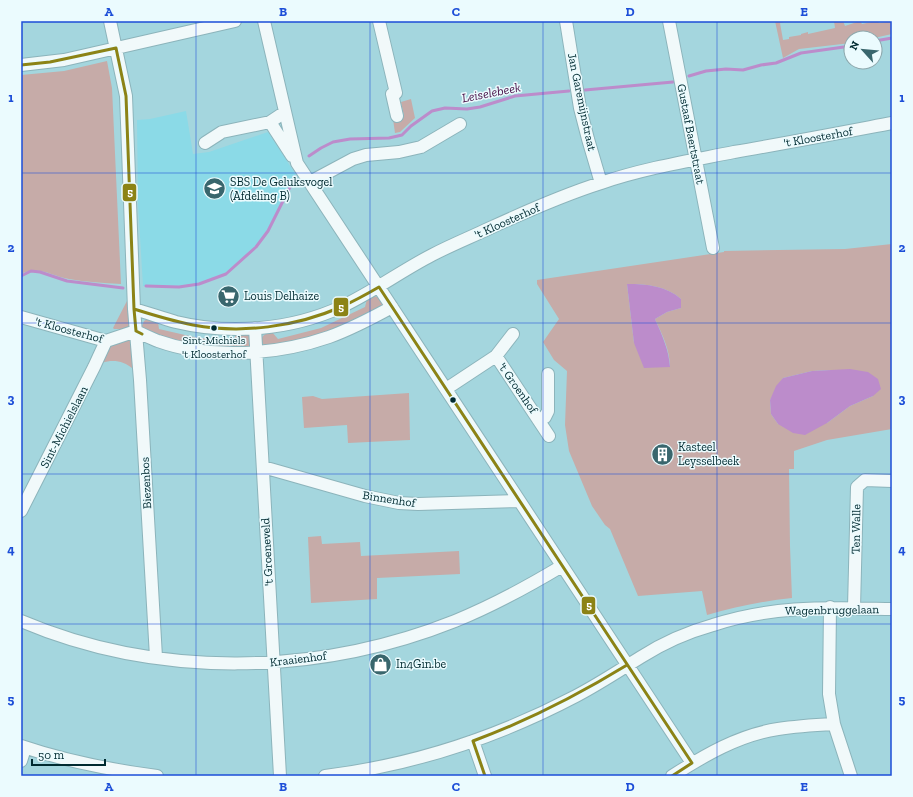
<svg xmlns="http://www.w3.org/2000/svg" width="913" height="797" font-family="'Zilla Slab',serif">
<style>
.built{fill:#8bdae7}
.green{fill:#c6aba8;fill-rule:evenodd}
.water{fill:#bc8ccb}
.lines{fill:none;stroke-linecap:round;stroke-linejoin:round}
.stream{stroke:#bc8ccb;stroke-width:3}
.minor-casing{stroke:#8cb4bb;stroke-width:14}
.minor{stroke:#f1f9fa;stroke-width:12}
.bus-1-casing{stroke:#ebfbfe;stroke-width:6}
.bus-1{stroke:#8c8316;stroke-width:3}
.grid{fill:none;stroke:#1d4ed8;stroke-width:1;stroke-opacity:0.55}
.bus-dot{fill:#002a30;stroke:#ebfbfe;stroke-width:1.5}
.labels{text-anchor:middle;stroke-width:3;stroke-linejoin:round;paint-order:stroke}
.bus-label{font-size:11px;fill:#002a30;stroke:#ebfbfe}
.street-label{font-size:12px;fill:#002a30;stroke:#ebfbfe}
.poi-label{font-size:12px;fill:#002a30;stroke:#ebfbfe;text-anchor:start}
.water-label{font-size:13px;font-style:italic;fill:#460c45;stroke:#ebfbfe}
.line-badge{stroke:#ebfbfe;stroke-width:1.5}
.badge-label{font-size:11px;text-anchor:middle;font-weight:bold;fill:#fff}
.neatline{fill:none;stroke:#1d4ed8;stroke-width:1.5}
.grid-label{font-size:13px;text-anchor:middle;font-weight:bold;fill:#1d4ed8}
</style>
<rect width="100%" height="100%" fill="#a4d6de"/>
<path class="built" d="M186,111l7,43 16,-2 59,-20 28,43 -28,56 -12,16 -30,27 -27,10 -20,3 -36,-1 -5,-83 -1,-83 13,-1z"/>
<path class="green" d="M775,21h14l-9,2 3,17 6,-1v-2l12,-2v-1l7,-2v2l27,-6 -1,-7h9l2,5 15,-5 2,3 14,-3h2l1,2 13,-2v13l-18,4h-23v5l-52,6 -16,9z
M107,61l5,27 9,196c-17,-1 -35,-2 -52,-5 -18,-3 -30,-14 -48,-5v-199l43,-4z
M411,99l4,19 -15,14 -5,1 -2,-14 11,-3 -3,-14z
M892,244v185l-65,11 -33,11v18h-5l1,77 2,52c-29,3 -57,9 -85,17l-5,-24 -64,5 -28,-67 -5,-4 -13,-19 -23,-55 -4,-26 2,-54 -13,-11 -11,-18 16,-23 -22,-35v-4l187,-28v-1l121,-2zM627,284c21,0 39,2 54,15v9l-14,4 -12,7c7,15 15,31 15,48l-36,-24zM831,370l42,26 -23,10 -23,17 -49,1 -7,-10 -1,-14 13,-22 29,-7z
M371,296l9,1 3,5v5l-57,28 -58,13c-11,-7 -7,-14 4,-16l6,7 43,-11 44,-21 2,-8z
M129,297l1,29 -5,3h-11l-1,-1z
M149,318l9,4 1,7 39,9 35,2 3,-5 3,-2 8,1c5,5 4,8 1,14l-20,2 -56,-9 -28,-10 -2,-5 2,-5z
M131,338l2,31c-9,-8 -20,-10 -31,-6l8,-18z
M409,393l1,47 -62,3 -1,-18 -43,3 -2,-31 11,-1 9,3z
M321,536l1,8 38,-2 1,14 98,-5 1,23 -83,4v21l-66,4 -3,-66z"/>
<path class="water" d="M627,284c21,0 39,2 54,15v9l-14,4 -12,7c7,16 14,31 15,48l-26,1 -10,-25z
M850,369l18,3 10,7 3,10 -8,7 -23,10 -23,17 -22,12 -12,-2 -15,-9 -7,-10 -1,-14 6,-14 7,-8 29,-7z"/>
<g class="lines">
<path class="stream" d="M875,41l17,-3
M689,76l17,-5 20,-2 17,1 18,-5 15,-2 25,-10 50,-7
M585,90l88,-8
M309,156l12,-8 12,-6 17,-3 39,-1 13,-3 9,-9 21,-15 13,-3 22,1 13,-2 35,-11 54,-5
M21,276l10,-5 9,1 27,9 56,7
M146,286l33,1 20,-3 27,-10 30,-27 12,-16 27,-54"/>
<defs>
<path id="minor" d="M110,21l16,75 8,213 6,71 16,277
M264,21l33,142 395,600
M379,21l17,72 -4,1 5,22
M566,21l14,87 8,31 13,44
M669,21l44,227
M21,65l43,-5 171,-39
M270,122l22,34
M205,143l17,-11 48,-10 15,-10
M310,182l43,-23 13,-4 33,-3 22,-5 39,-23
M134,309c14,4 28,9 42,13 54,13 115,8 165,-15 32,-15 60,-36 91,-52 19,-10 39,-18 58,-27 37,-17 73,-33 111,-45 44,-15 88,-22 133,-31 53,-9 105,-19 158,-29
M21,317l85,24 30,-10c7,4 15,7 22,10 53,19 119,14 171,-4 22,-8 43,-19 63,-30
M255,328l25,448
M496,356l53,80
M446,389l50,-33 17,-22
M540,420l5,-3 3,-6v-37
M263,467l102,29 34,7 19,1 101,-3
M21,511l73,-144 12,-26
M830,607l-1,87 5,30 17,52
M854,608l3,-121 8,-7 27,1
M21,621c137,58 296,55 434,0 37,-15 72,-34 107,-55
M473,741l12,35
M21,746c44,15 90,24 136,30
M21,761l4,-13
M325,776c88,-11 173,-39 251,-80 23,-12 44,-26 65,-39 22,-14 47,-25 72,-32 61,-20 116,-17 179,-16
M672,776c33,-21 67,-41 106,-47 19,-3 37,-4 56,-5"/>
</defs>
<use href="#minor" class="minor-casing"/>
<use href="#minor" class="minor"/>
<defs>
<path id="bus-1" d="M116,48l10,48 8,213 2,22 6,3
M21,65l29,-3 66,-14
M134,309c19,6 39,12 59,16 49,9 102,2 148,-18 13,-6 26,-13 38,-20l313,476 -20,13
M485,776l-12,-35c54,-20 105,-46 154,-76"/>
</defs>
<use href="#bus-1" class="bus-1-casing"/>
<use href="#bus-1" class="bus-1"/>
</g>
<path class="grid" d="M196,21v755M370,21v755M543,21v755M717,21v755M21,173h871M21,323h871M21,474h871M21,624h871"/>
<defs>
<symbol id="school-disc" viewBox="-11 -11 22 22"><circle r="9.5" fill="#39666d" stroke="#ebfbfe"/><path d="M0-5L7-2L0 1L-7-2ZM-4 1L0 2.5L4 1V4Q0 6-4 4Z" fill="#fff"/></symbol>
<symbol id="supermarket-disc" viewBox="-11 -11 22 22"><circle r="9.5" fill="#39666d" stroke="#ebfbfe"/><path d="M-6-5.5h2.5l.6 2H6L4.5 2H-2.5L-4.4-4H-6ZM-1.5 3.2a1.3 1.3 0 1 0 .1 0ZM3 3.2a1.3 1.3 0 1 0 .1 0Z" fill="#fff"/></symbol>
<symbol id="building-disc" viewBox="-11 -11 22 22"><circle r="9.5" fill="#39666d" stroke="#ebfbfe"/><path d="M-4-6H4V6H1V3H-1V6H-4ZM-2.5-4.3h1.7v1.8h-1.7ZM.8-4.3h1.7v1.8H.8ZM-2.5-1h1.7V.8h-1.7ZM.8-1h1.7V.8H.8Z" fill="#fff"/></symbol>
<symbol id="shop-disc" viewBox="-11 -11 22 22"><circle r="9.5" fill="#39666d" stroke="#ebfbfe"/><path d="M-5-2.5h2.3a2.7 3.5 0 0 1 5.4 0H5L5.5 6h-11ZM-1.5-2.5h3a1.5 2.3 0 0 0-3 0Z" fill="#fff"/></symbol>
</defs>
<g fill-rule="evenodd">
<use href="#school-disc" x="202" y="176" width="25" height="25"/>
<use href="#supermarket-disc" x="216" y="284" width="25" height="25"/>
<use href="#building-disc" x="650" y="442" width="25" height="25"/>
<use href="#shop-disc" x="368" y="652" width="25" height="25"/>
</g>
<g class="bus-dot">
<circle cx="214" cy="328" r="3.5"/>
<circle cx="453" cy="400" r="3.5"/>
</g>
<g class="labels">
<g class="bus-label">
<text x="214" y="344">Sint-Michiels<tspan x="214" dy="14">'t Kloosterhof</tspan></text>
</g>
<g class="street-label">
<text transform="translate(582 102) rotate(78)" y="4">Jan Garemijnstraat</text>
<text transform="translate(691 134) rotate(79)" y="4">Gustaaf Baertstraat</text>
<text transform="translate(818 137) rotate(-10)" y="4">'t Kloosterhof</text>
<text transform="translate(507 221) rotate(-24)" y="4">'t Kloosterhof</text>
<text transform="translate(69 330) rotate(15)" y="4">'t Kloosterhof</text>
<text transform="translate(518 388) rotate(55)" y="4">'t Groenhof</text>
<text transform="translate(64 427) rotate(-63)" y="4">Sint-Michielslaan</text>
<text transform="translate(146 483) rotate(-93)" y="4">Biezenbos</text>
<text transform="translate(389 499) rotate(9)" y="4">Binnenhof</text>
<text transform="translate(856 529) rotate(-89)" y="4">Ten Walle</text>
<text transform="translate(267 552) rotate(-93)" y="4">'t Groeneveld</text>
<text transform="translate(832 610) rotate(-1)" y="4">Wagenbruggelaan</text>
<text transform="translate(298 659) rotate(-7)" y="4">Kraaienhof</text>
</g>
<g class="poi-label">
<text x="230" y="186">SBS De Geluksvogel<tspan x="230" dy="14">(Afdeling B)</tspan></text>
<text x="244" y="300">Louis Delhaize</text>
<text x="678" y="451">Kasteel<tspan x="678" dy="14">Leysselbeek</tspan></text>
<text x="396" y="668">In4Gin.be</text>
</g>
<g class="water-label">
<text transform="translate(491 92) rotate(-11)" y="5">Leiselebeek</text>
</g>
</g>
<g class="line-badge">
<rect x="122" y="183" width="15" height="19" rx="4" fill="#8c8316"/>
<rect x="333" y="297" width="16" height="20" rx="4" fill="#8c8316"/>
<rect x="581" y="596" width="15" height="19" rx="4" fill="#8c8316"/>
</g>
<g class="badge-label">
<text x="130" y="196">5</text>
<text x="341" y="311">5</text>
<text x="589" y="609">5</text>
</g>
<rect width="913" height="797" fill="none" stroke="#ebfbfe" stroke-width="44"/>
<g transform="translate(863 50) rotate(297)"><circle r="19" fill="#ebfbfe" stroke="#8da7ac"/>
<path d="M0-3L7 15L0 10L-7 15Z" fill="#39666d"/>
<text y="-6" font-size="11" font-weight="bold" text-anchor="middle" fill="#002a30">N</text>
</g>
<path d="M32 759v6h73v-6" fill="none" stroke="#002a30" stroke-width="2"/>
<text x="38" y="759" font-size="12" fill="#002a30" stroke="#ebfbfe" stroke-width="3" paint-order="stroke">50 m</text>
<rect x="22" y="22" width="869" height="753" class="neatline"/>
<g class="grid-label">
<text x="109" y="16">A</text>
<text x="283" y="16">B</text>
<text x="456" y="16">C</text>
<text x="630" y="16">D</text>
<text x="804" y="16">E</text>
<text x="11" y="102">1</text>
<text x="902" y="102">1</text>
<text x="11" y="252">2</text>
<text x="902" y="252">2</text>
<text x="11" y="403">3</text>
<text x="902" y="403">3</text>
<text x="11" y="554">4</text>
<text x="902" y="554">4</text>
<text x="11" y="704">5</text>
<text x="902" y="704">5</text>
<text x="109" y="791">A</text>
<text x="283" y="791">B</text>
<text x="456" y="791">C</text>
<text x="630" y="791">D</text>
<text x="804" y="791">E</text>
</g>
</svg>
